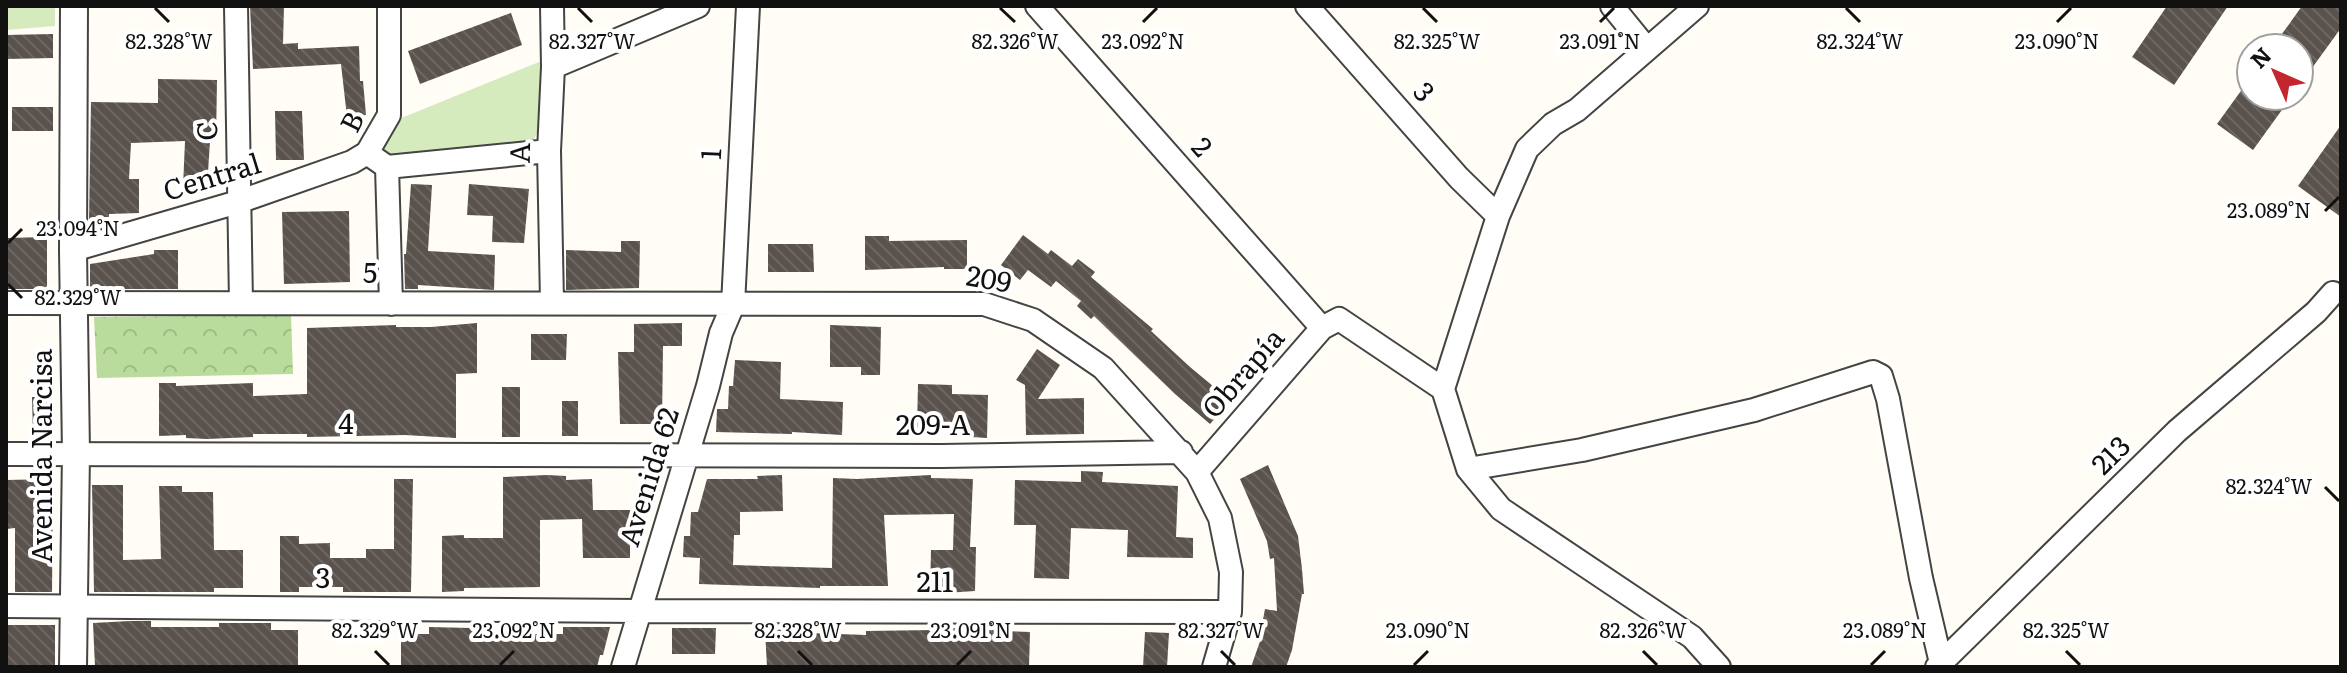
<svg xmlns="http://www.w3.org/2000/svg" width="2347" height="673" font-family="Literata,serif">
<style>
.grass{fill:#d5ebbd}
.forest{fill:url(#forest-crowns)}
.building{fill:url(#building-back-hatch)}
.lines{fill:none;stroke-linecap:round;stroke-linejoin:round}
.minor-casing{stroke:#444;stroke-width:26}
.tertiary-casing{stroke:#444;stroke-width:30}
.minor{stroke:#fff;stroke-width:22}
.tertiary{stroke:#fff;stroke-width:26}
.ticks{fill:none;stroke:#111;stroke-width:3}
.labels{text-anchor:middle;stroke-width:8;stroke-linejoin:round;paint-order:stroke}
.street-label{font-size:28px;fill:#111;stroke:#fff}
.ticks-label{font-size:20px;text-anchor:middle;fill:#111;stroke:#fff;stroke-width:8;stroke-linejoin:round;paint-order:stroke}
</style>
<defs>
<pattern id="forest-crowns" width="20" height="18" patternUnits="userSpaceOnUse" patternTransform="scale(2)"><rect width="20" height="18" fill="#b9dc9c"/><path d="M2 6a3 3 0 1 1 6 0M12 15a3 3 0 1 1 6 0" fill="none" stroke="#9ebc85"/></pattern>
<pattern id="building-back-hatch" width="6" height="6" patternUnits="userSpaceOnUse" patternTransform="scale(2)"><rect width="6" height="6" fill="#5a524d"/><path d="M-1 5l2 2M0 0l6 6M5-1l2 2" fill="none" stroke="#6d6662"/></pattern>
</defs>
<rect width="100%" height="100%" fill="#fffdf5"/>
<path class="grass" d="M6,6h49v20l-49,4z
M539,62l7,5v48l-13,26 -147,17 -8,-10 21,-29z"/>
<path class="forest" d="M291,315l2,59 -196,4 -3,-61z"/>
<path class="building" d="M250,6h34l-1,38 15,-1v6l61,-3 1,35h3l3,34 -19,2 -6,-53 -88,5z
M2167,6h61l-54,79 -42,-28z
M2302,6h39v22l-42,58v-38h-27z
M511,13l11,32 -102,39 -12,-33z
M53,34v24l-47,1v-24z
M2251,77v19h41l-39,54 -36,-26z
M158,79l59,1 -1,61h-6l-3,47 -24,-1 2,-46 -54,2 -2,36h10v34l-30,1v5l-20,1 2,-118 67,1z
M12,107h41v24h-41z
M275,111h27l2,49h-28z
M2341,125v92l-43,-31z
M411,184l21,1 -4,66 67,4 -1,35 -76,-5v4h-13l-1,-35h2z
M469,184l60,5 -5,54 -32,-1 1,-26 -26,-1z
M349,211l1,71 -66,2 -2,-72z
M1023,235l25,19 3,-4 21,16 6,-7 17,13 -4,5 62,52 -2,2 39,36 41,34 -21,23 -35,-30 -81,-78 -3,3 -14,-13 4,-5 -25,-20 -5,6 -23,-17 -8,10 -19,-15z
M865,236h24v5l78,-1v29h-23v-2l-79,3z
M47,237v52h-41v-51z
M621,241h19l-1,47 -73,2v-40l55,2z
M768,244h45l1,28h-46z
M154,250h24v39h-88v-25l64,-10z
M477,323v50l-21,1v64l-51,-3 -98,2v-3h-54v3l-46,2 -21,-1v-3l-27,1v-53h17v3l77,-3v13l54,-2v-66l89,-3v2h35z
M682,323v23h-19l-1,78h-42l-2,-72h16v-28z
M830,325l51,2 -1,48h-19v-8h-31z
M531,334h36l-1,26h-35z
M1037,349l23,16 -22,34 46,-1v36l-58,1 -1,-50 -9,-5z
M735,360l46,2 -1,37 63,3 -1,33 -50,-3v2l-76,-2 1,-23h11l1,-23h4z
M918,384l34,1v9l36,1 -1,43 -16,-1v-7l-54,-2z
M502,387h18v50h-18z
M32,397h17v38h-16z
M562,401h16v35h-16z
M1268,465l30,71 4,33 2,25h-2l-10,56 -6,17h-35l13,-37h-3l4,-21 12,2 -3,-53 -4,1 -3,-18 -27,-62z
M1081,471l22,1 -1,10 76,4 -2,51 17,1v20l-66,-1 1,-27 -57,-2 -2,51 -35,-1 2,-53h-22l1,-45 66,2z
M547,475l19,1v4l26,-1 1,31h45v21h-8v27h-47l-1,-39 -42,1v67l-76,1v3l-22,1v-56l22,-1v3h39v-61z
M782,475l1,36 -43,1v23h-6l-1,30 99,3 1,-90 24,1 74,-4v3l42,1 -3,68h6l-1,44 -45,3 1,-44h22l1,-36 -70,1 4,71h-68v2l-121,-4 1,-26 -17,-1 1,-21h6l1,-24h7l9,-33h51l-1,-3z
M53,479l-1,113h-37v-64l-9,1v-49z
M394,479h19l-2,113h-68v-5h-44v5h-19v-56h19v8l31,-1v15h36v-9h28z
M92,485h31v75l38,-1 -2,-73h23v6h31l1,58h29v38h-29v4h-120z
M130,621h21v6h68v-4h52v7h27v37h-203l-2,-44z
M6,625h49v42h-49z
M429,627l42,1v3l55,3h37v-7h47l-7,28h-3l-3,12h-196v-33h28z
M672,628h44l-1,26h-43z
M935,628h66v3l29,1 -1,35h-262l-2,-37 46,-1v4l55,2v-4l69,-1z
M1145,632l24,1 -2,34h-24z"/>
<g class="lines">
<defs>
<path id="minor" d="M236,6l5,297
M389,6v109l-22,38 20,14 4,137
M552,6l1,61 -4,84 3,151
M1037,6l285,322
M1307,6l152,172 39,38
M1612,6l35,43
M1697,6l-120,104 -24,14 -26,25 -29,67 -55,173 25,80 33,40 191,128 27,30
M553,67l145,-61
M387,167l162,-16
M73,250l165,-48 114,-40 15,-9
M6,303l978,1 49,16 70,48 94,104 23,46 11,54 -1,40 -16,55
M6,454l936,2 239,-4
M1468,469l114,-19 172,-40 119,-38 8,4 7,23 33,179 20,85
M1197,472l125,-144 17,-9 104,70
M6,606l634,5 590,1
M623,667l85,-281 13,-53 12,-28 15,-299
M1937,667l240,-236 139,-119 17,-19"/>
<path id="tertiary" d="M73,667l3,-214 -3,-203 1,-244"/>
</defs>
<use href="#minor" class="minor-casing"/>
<use href="#tertiary" class="tertiary-casing"/>
<use href="#minor" class="minor"/>
<use href="#tertiary" class="tertiary"/>
</g>
<path class="ticks" d="M155,8l14,14M578,8l14,14M1000,8l15,14M1423,8l14,14M1846,8l14,14M1143,22l14,-14M1600,22l14,-14M2057,22l14,-14M2325,211l14,-14M8,243l14,-14M8,284l14,14M2325,487l14,14M375,651l14,14M798,651l14,14M1221,651l14,14M1643,651l14,14M2066,651l14,14M500,665l14,-14M957,665l14,-14M1414,665l14,-14M1871,665l14,-14"/>
<g class="labels">
<g class="street-label">
<text transform="translate(1424 92) rotate(49)" y="10">3</text>
<text transform="translate(352 122) rotate(-63)" y="10">B</text>
<text transform="translate(207 131) rotate(-91)" y="10">C</text>
<text transform="translate(1202 147) rotate(49)" y="10">2</text>
<text transform="translate(520 153) rotate(-89)" y="10">A</text>
<text transform="translate(711 154) rotate(-87)" y="10">1</text>
<text transform="translate(212 177) rotate(-17)" y="10">Central</text>
<text x="370" y="283">5</text>
<text transform="translate(989 279) rotate(10)" y="10">209</text>
<text transform="translate(1243 373) rotate(-49)" y="10">Obrapía</text>
<text x="346" y="434">4</text>
<text x="933" y="435">209-A</text>
<text transform="translate(2111 455) rotate(-45)" y="10">213</text>
<text transform="translate(42 456) rotate(-90)" y="10">Avenida Narcisa</text>
<text transform="translate(649 477) rotate(-73)" y="10">Avenida 62</text>
<text transform="translate(323 578) rotate(1)" y="10">3</text>
<text x="935" y="592">211</text>
</g>
</g>
<g class="ticks-label">
<text x="169" y="49">82.328°W</text>
<text x="592" y="49">82.327°W</text>
<text x="1015" y="49">82.326°W</text>
<text x="1143" y="49">23.092°N</text>
<text x="1437" y="49">82.325°W</text>
<text x="1860" y="49">82.324°W</text>
<text x="1600" y="49">23.091°N</text>
<text x="2057" y="49">23.090°N</text>
<text x="2269" y="218">23.089°N</text>
<text x="78" y="236">23.094°N</text>
<text x="78" y="305">82.329°W</text>
<text x="2269" y="494">82.324°W</text>
<text x="375" y="638">82.329°W</text>
<text x="514" y="638">23.092°N</text>
<text x="798" y="638">82.328°W</text>
<text x="971" y="638">23.091°N</text>
<text x="1221" y="638">82.327°W</text>
<text x="1428" y="638">23.090°N</text>
<text x="1643" y="638">82.326°W</text>
<text x="1885" y="638">23.089°N</text>
<text x="2066" y="638">82.325°W</text>
</g>
<rect width="2347" height="673" fill="none" stroke="#111111" stroke-width="16"/>
<g transform="translate(2275 72) rotate(315)"><circle r="38" fill="#ffffff" stroke="#a0a0a0" stroke-width="2"/>
<path d="M0-6L14 30L0 20L-14 30Z" fill="#c4262e"/>
<text y="-12" font-size="22" font-weight="bold" text-anchor="middle" fill="#111111">N</text>
</g>
</svg>
